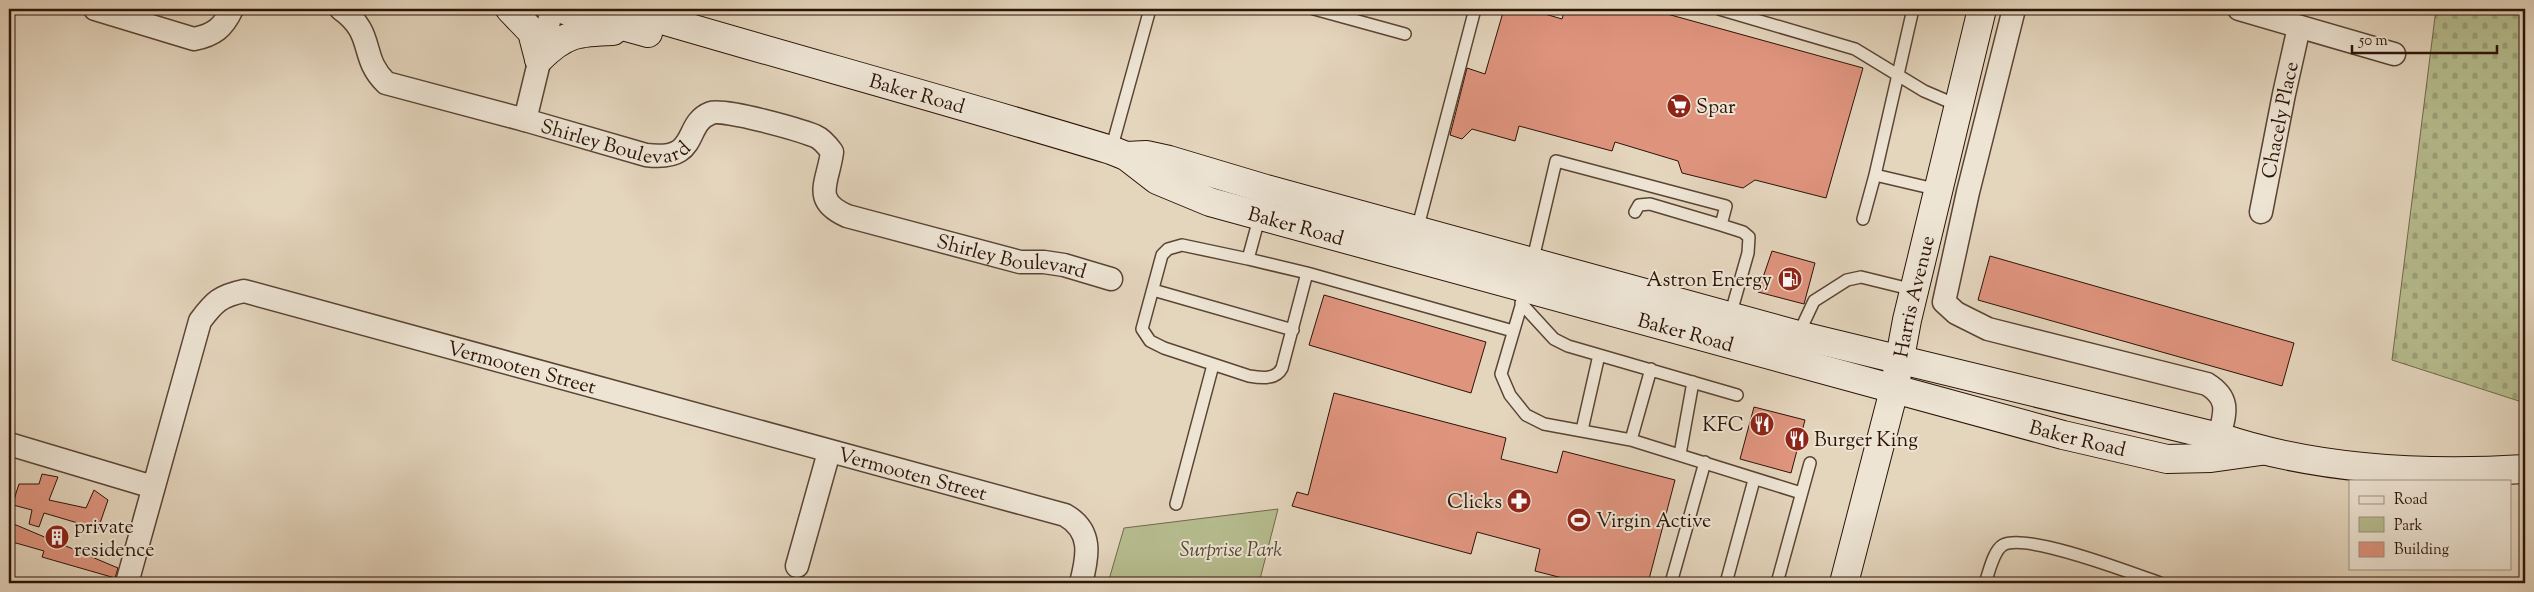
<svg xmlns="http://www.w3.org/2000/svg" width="2534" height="592" font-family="'Sorts Mill Goudy',serif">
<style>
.cemetery{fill:url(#cemetery-stones);stroke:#71684b}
.park{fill:#b6bd8f;stroke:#71684b}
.building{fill:#df947e;stroke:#2c1407}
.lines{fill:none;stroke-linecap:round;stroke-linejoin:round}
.service-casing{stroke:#5a4434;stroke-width:14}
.minor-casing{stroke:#5a4434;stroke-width:25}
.secondary-casing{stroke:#2c1407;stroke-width:30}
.service{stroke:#ede4d4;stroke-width:11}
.minor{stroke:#ede4d4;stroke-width:22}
.secondary{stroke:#ede4d4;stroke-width:28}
.labels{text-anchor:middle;stroke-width:4;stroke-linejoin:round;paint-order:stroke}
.street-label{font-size:20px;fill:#2c1407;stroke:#ede4d4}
.poi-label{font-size:20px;fill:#2c1407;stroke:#ede4d4;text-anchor:start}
.park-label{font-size:20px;font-style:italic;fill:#554730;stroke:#ede4d4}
</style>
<defs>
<pattern id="cemetery-stones" width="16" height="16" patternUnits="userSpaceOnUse" patternTransform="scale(1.25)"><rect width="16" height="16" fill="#b6bd8f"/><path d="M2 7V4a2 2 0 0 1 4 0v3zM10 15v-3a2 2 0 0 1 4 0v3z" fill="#9da27a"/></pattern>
</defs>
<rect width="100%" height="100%" fill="#e4d5bd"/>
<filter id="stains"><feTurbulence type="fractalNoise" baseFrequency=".004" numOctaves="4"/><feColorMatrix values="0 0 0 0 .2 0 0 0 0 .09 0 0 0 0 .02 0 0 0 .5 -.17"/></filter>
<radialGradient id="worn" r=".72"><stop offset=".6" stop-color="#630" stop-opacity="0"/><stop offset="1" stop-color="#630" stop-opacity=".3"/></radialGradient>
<path class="cemetery" d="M2436,9h89v394l-133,-43z"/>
<path class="park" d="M1278,509l-19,74h-151l16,-55z"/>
<path class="building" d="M1504,9h24l34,10 3,-10h84l214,59 -37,130 -71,-18 -12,8 -61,-15 -4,-12 -63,-19 -3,9 -93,-25 -4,15 -43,-12 -10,10 -12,-4 17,-67 18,6z
M1772,251l43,12 -11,41 -46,-12z
M1990,256l304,87 -12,43 -304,-86z
M1324,295l162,47 -15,51 -162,-48z
M1334,393l172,45 -5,21 56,14 6,-22 112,29 -27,103h-66l-47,-12 5,-22 -63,-17 -6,22 -179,-48 5,-14 11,3z
M1754,407l51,13 -14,53 -51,-14z
M42,474l16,3 -9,23 37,8 8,-18 14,10 -10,29 -54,-16 -5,14 -10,-3 3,-14 -19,-5 3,-12 3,-9h20z
M9,522l109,46 -3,10 -73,-21 2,-6 -35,-10z"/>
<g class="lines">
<defs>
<path id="service" d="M1314,9l91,25
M1719,9l136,40 69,42 35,15
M1111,150l39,-141
M1875,175l38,-166
M1260,215l-12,44 -66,-14 -14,4 -6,6 -20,74 8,12 14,7 85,28c12,2 27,4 33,-8l25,-95
M1863,219l12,-44 64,15
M1721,225l22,7 6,5 -1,16 -18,63
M1417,230l58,-221
M1248,259l59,14 206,58
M1532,263l24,-102 170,45 -5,19 -71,-21 -11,1 -4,7
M1526,289l-25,85 9,21 16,20 18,9 87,16 170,53
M1153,290l140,40
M1521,303l33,36 14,7 169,49
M1798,335l16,-34 33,-21 14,-3 53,13
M1582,430l17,-75
M1631,440l20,-71
M1680,454l13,-72
M1176,504l37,-139
M1671,583l34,-121
M1726,583l28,-103
M1777,583l33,-120
M1985,583c4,-10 8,-32 18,-38 23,-13 131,29 157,38"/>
<g id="minor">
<path d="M95,9l99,30c20,-4 29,-11 38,-30"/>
<path id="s1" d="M341,9c35,25 18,48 45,74l139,37 121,35c55,7 36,-31 65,-42 13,-5 89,17 104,23 7,3 12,9 17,16 -4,31 -21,48 15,64l173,46h24l20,3 47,14"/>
<path d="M2014,9l-46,183 -24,110 12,11 32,16 219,55c24,15 18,29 12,53"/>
<path d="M2239,9l155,45"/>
<path d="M525,120l27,-111"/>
<path id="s2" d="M2261,212l23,-118 15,-67"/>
<path d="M9,444l144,43"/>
<path d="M797,566l32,-114"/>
<path id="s3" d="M127,583l73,-262c14,-19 20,-25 44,-30l821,224c28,16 23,41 16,68"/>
</g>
<g id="secondary">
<path d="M510,9l22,23 7,27"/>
<path d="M561,9l87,24"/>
<path id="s4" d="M625,9c162,48 325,92 486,141l15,6 31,24 53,22 853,233 104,24 44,-1 50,-7"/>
<path d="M539,59c26,-26 39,-27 74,-28"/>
<path d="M1126,156l20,-1 23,5 97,29 532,146 421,102c96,33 206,38 306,32"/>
<path id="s5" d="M1844,583l50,-193 13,-70 75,-311"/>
</g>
</defs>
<use href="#service" class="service-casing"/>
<use href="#minor" class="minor-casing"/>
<use href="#secondary" class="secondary-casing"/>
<use href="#service" class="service"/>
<use href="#minor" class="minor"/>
<use href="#secondary" class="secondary"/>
</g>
<defs>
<symbol id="supermarket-disc" viewBox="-11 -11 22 22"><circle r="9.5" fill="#8f2418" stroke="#ede4d4"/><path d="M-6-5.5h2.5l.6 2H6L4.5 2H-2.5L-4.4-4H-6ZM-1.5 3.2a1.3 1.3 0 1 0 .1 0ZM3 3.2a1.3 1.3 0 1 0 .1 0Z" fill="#fff"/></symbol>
<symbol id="fuel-disc" viewBox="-11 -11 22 22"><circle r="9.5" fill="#8f2418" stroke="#ede4d4"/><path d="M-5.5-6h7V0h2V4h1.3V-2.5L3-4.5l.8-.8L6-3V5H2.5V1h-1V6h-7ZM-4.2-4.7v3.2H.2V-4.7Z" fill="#fff"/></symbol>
<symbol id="restaurant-disc" viewBox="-11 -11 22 22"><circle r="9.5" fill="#8f2418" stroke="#ede4d4"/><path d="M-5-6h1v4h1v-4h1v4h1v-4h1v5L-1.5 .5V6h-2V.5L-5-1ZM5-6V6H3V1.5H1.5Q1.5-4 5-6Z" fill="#fff"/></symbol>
<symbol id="pharmacy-disc" viewBox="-11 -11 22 22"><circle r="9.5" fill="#8f2418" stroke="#ede4d4"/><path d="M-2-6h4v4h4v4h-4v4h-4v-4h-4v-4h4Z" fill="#fff"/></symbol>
<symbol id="stadium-disc" viewBox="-11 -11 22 22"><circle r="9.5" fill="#8f2418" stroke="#ede4d4"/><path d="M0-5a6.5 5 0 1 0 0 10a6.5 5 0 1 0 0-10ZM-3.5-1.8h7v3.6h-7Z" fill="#fff"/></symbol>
<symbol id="building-disc" viewBox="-11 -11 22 22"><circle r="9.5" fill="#8f2418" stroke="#ede4d4"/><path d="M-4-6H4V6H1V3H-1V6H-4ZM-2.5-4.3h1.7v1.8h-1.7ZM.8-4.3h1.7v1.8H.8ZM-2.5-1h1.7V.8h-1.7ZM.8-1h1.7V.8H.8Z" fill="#fff"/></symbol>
</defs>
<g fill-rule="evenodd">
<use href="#supermarket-disc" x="1665" y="92" width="28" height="28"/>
<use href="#fuel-disc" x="1776" y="265" width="28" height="28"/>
<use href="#restaurant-disc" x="1748" y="410" width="28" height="28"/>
<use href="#restaurant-disc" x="1783" y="425" width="28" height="28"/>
<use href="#pharmacy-disc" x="1505" y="487" width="28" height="28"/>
<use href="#stadium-disc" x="1565" y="506" width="28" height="28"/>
<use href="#building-disc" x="43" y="523" width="28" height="28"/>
</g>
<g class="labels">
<g class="street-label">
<text dy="7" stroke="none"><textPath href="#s4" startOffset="304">Baker Road</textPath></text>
<text dy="7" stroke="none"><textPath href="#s2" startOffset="94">Chacely Place</textPath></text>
<text dy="7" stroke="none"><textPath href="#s1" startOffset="326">Shirley Boulevard</textPath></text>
<text dy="7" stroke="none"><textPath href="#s4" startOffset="708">Baker Road</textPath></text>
<text dy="7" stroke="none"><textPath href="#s1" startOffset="819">Shirley Boulevard</textPath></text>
<text dy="7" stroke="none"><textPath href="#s5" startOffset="295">Harris Avenue</textPath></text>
<text dy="7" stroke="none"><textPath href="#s4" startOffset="1112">Baker Road</textPath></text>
<text dy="7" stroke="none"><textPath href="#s3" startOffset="615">Vermooten Street</textPath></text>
<text dy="7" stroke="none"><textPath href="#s4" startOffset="1518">Baker Road</textPath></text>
<text dy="7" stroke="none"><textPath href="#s3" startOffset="1020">Vermooten Street</textPath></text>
</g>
<g class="poi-label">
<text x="1696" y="113">Spar</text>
<text x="1772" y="286" text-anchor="end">Astron Energy</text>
<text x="1744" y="431" text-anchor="end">KFC</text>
<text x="1814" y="446">Burger King</text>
<text x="1502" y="508" text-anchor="end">Clicks</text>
<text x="1596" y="527">Virgin Active</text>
<text x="74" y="533">private<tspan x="74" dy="23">residence</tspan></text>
</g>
<g class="park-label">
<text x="1231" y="556">Surprise Park</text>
</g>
</g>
<rect width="2534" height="592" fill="none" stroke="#e4d5bd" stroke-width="30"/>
<rect x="10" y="10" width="2514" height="572" fill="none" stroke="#2c1407" stroke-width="2.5"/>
<rect x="15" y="15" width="2504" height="562" fill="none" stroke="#2c1407"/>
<rect x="2349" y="480" width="162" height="90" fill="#ede4d4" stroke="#a09182"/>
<rect x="2359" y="496" width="25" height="8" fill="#ede4d4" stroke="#a09182"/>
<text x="2394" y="504" font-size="15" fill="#2c1407">Road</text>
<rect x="2359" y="517" width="25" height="15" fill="#b6bd8f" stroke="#a09182"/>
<text x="2394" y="530" font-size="15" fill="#2c1407">Park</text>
<rect x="2359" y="542" width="25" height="15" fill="#df947e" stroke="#a09182"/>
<text x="2394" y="554" font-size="15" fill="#2c1407">Building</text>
<path d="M2352 45v8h145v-8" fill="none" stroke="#2c1407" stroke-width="2.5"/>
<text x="2359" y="45" font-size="15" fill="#2c1407" stroke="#ede4d4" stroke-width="4" paint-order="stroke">50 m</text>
<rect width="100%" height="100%" filter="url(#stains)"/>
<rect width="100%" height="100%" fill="url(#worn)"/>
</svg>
